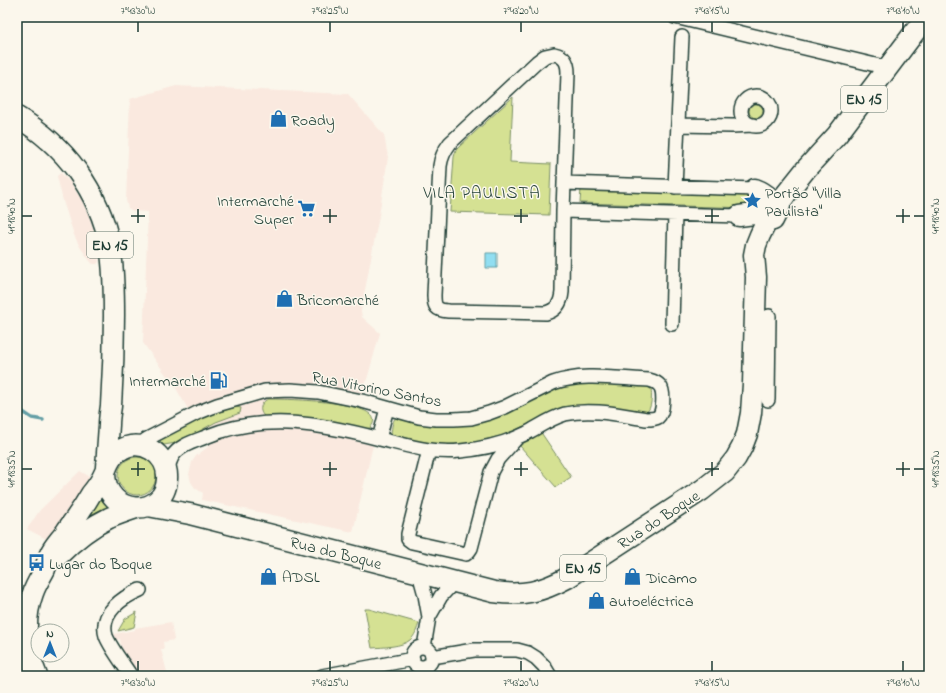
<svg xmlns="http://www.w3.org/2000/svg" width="946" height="693" font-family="'Indie Flower',sans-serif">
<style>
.built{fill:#fae9df}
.green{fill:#d5e193;stroke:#7a8f64}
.water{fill:#91def1;stroke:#639ea5}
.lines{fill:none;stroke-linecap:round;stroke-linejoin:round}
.stream{stroke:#639ea5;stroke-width:3.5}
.minor-casing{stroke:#1f3d34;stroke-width:16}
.primary-casing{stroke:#1f3d34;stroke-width:23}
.minor{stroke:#fbf7ec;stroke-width:13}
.primary{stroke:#fbf7ec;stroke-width:20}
.ticks{fill:none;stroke:#1f3d34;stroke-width:1.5}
.labels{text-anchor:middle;stroke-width:3;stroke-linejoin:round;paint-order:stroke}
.shield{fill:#fbf7ec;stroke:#61756b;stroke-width:1}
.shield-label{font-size:15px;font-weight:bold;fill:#1f3d34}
.poi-label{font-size:16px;fill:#1f3d34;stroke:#fbf7ec;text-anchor:start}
.street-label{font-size:16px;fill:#1f3d34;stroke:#fbf7ec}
.neighbourhood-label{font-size:17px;letter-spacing:1px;fill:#1f3d34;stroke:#fbf7ec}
.neatline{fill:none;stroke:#1f3d34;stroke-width:1.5}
.ticks-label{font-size:10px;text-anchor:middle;fill:#1f3d34}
</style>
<rect width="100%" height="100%" fill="#fbf7ec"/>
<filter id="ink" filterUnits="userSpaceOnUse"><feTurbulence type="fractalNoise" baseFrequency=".025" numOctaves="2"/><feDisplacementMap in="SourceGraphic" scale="8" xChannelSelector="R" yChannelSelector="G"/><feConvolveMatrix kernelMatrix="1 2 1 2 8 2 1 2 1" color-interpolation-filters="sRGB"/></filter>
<g filter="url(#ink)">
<path class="built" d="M176,86l172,8 36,41 4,22 -9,59 -18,95 1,6 18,16 -30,107 23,5 -20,87 -151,-32 1,-7 -8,-5 -4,-6 -2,-8 3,-12 4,-6 13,-10 -32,-56 -34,-47 5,-131 -15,-1 -5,-3 -2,-8 4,-101z
M61,173l10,10 10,16 8,17 5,15 4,21 1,10 -2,2h-4l-3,-3 -10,-14 -6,-12 -11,-34 -6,-25z
M80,471l12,7 -42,63 -23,-12 13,-19z
M171,622l3,18 -11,2 1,7h-3l7,27h-29l-17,-25 -2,-12 -5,1 -1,-6 21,-4v-2z"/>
<path class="green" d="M513,97l-3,65 41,2 -2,51 -99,-3 4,-55 2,-7 5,-5z
M749 111a7 7 0 1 1 14 0a7 7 0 1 1-14 0Z
M581,189l170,5v14l-171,-5z
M591,383h23l32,3 5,3c1,5 1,21 -5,23 -2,0 -4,0 -6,0l-47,-7 -16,1 -23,5 -46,23 -35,9 -33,2 -18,-2 -30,-7 -1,-3c1,-5 1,-14 7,-17l24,7 18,3h15l31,-5 14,-5 53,-27 19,-4z
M268,399c13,0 127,1 102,29l-5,1 -100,-12c-7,-6 -5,-14 3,-18z
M236,407l5,1 -1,5 -24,9 -11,6 -18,11 -11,4 -12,2 -6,-6c26,-13 50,-25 78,-32z
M540,431l31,46 -15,10 -36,-41 12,-10z
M118 476a19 19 0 1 1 38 0a19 19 0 1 1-38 0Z
M98,495l6,8 11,7 -30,14 -7,-2z
M365,609h4l50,14c-2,6 -4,13 -9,17 -8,7 -27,7 -38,8z
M137,612l-3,15 -16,4 7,-12z"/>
<path class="water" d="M486,253h11v15h-11z"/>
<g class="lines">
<path class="stream" d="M17,408l15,10 11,2"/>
<defs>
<path id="minor" d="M675,17l213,51
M554,54c11,2 14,9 14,19l-5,138 -1,81c-1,11 -5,18 -16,21l-98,-2c-12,-1 -14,-4 -14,-16l6,-129c1,-9 4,-15 10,-23l87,-81 8,-6z
M741 111a15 15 0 1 1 30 0a15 15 0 1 1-30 0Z
M678,125l54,1 21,-1
M564,183l191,6
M675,187l7,-150
M563,211l176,5
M672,324l3,-110
M768,400l1,-84
M379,439l8,-31
M139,446l8,-7 50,-26 20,-8 48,-14 25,-1 28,2 44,9 57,16 17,2h18l17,-1 18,-5 16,-6 48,-24c30,-11 65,-4 96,-3 4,1 8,2 11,6 4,5 4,26 -2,31 -3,2 -8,2 -12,2 -26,-4 -54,-11 -81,-5 -14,4 -25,12 -38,19 -20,10 -44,16 -67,18 -27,3 -54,-6 -80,-12 -57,-15 -115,-26 -172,-3 -12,5 -29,9 -36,21 -2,4 -3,8 -5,11
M429,450l-21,84v5l4,3 54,12 3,-3 2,-3 20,-76 7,-13 18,-20
M419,573l6,22 4,22 -5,30
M17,606l11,4
M429,617l12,-21 13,-14
M412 657a10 10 0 1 1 20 0a10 10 0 1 1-20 0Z
M432,657l42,-7h43l11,3 8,5 8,8 6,10
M131,676c-7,-11 -21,-29 -25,-40 -7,-23 17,-39 34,-46
M322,676l91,-17"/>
<path id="primary" d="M17,117c48,28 82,74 93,129 4,23 4,46 4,69 0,31 -1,61 -3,91 -1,7 -2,12 -2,19 -1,14 -2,28 -3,42
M755,189c11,4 19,11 22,23l-4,8
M739,216l15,-2 26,-8
M148,506l42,8 304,78c29,4 47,0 73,-14l135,-88 23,-18 11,-14 6,-11 5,-13 4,-21 2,-29 3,-107 -2,-22 2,-10 4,-10 6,-12 20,-29 20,-25 31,-34 89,-118
M58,556c15,-15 32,-29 51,-38 9,-4 18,-7 27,-10
M37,676c-11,-26 -14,-56 -4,-83 3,-9 8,-16 12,-24 2,-5 2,-10 5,-15 4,-9 12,-16 17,-24 9,-12 17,-24 24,-36 5,-6 10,-13 13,-20 4,-9 6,-17 15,-23 21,-15 50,3 48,28 -2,40 -62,38 -62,-6"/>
</defs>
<use href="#minor" class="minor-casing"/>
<use href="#primary" class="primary-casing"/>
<use href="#minor" class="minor"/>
<use href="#primary" class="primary"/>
</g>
</g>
<path class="ticks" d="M138,22v10M330,22v10M521,22v10M712,22v10M903,22v10M138,209v14M330,209v14M521,209v14M712,209v14M903,209v14M22,216h10M131,216h14M323,216h14M514,216h14M705,216h14M896,216h14M914,216h10M138,462v14M330,462v14M521,462v14M712,462v14M903,462v14M22,469h10M131,469h14M323,469h14M514,469h14M705,469h14M896,469h14M914,469h10M138,661v10M330,661v10M521,661v10M712,661v10M903,661v10"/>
<defs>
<symbol id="shop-bare" viewBox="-9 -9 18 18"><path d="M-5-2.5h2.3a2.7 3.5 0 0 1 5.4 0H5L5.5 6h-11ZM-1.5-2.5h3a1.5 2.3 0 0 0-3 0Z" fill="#1f6fb2" stroke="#fbf7ec" stroke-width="2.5" paint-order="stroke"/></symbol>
<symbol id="sight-bare" viewBox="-9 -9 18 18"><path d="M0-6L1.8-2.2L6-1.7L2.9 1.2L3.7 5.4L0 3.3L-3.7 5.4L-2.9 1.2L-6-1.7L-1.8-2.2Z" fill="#1f6fb2" stroke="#fbf7ec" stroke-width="2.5" paint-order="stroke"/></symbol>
<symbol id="supermarket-bare" viewBox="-9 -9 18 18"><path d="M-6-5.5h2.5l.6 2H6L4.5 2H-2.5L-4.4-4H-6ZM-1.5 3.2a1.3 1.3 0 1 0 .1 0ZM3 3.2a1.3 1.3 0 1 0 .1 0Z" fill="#1f6fb2" stroke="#fbf7ec" stroke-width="2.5" paint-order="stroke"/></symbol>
<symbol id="fuel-bare" viewBox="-9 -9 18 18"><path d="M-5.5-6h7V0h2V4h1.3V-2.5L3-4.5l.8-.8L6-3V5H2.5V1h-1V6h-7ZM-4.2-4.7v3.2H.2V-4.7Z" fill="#1f6fb2" stroke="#fbf7ec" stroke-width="2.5" paint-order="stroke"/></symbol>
<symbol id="bus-bare" viewBox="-9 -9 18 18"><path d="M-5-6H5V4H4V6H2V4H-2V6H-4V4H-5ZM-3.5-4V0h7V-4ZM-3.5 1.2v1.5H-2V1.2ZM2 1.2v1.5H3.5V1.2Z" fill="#1f6fb2" stroke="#fbf7ec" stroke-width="2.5" paint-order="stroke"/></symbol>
</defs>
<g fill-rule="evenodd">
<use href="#shop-bare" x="266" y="106" width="25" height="25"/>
<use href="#sight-bare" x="740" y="188" width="25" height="25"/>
<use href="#supermarket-bare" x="294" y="196" width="25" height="25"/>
<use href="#shop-bare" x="272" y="286" width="25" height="25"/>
<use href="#fuel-bare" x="206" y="368" width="25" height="25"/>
<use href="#bus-bare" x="24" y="550" width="25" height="25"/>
<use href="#shop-bare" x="256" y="564" width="25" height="25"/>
<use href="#shop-bare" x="620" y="564" width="25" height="25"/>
<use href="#shop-bare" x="584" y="588" width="25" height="25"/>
</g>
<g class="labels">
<g class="shield">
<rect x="841" y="86" width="46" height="26" rx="3"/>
<rect x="87" y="232" width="46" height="26" rx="3"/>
<rect x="560" y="555" width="46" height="26" rx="3"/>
</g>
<g class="shield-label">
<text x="864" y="104">EN 15</text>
<text x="110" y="250">EN 15</text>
<text x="583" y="573">EN 15</text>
</g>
<g class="poi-label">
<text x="291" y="125">Roady</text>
<text x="765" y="198">Portão "Villa<tspan x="765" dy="18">Paulista"</tspan></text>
<text x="294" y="206" text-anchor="end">Intermarché<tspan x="294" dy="18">Super</tspan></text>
<text x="297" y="305">Bricomarché</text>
<text x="206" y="386" text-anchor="end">Intermarché</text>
<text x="49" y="569">Lugar do Boque</text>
<text x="282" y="582">ADSL</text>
<text x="646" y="583">Dicamo</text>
<text x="609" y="606">autoeléctrica</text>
</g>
<g class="street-label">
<text transform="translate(377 388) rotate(11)" y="6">Rua Vitorino Santos</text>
<text transform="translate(658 519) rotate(-33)" y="6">Rua do Boque</text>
<text transform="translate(336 552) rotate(14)" y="6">Rua do Boque</text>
</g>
<g class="neighbourhood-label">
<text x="482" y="198">VILA PAULISTA</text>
</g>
</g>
<rect width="946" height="693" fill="none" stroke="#fbf7ec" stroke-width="44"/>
<g transform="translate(50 643)"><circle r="19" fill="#fbf7ec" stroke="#a3ada2"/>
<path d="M0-3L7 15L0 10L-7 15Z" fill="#1f6fb2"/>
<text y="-6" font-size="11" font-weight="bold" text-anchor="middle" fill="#1f3d34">N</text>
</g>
<rect x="22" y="22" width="902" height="649" class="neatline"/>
<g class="ticks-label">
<text x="138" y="14">7°43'30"W</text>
<text x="330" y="14">7°43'25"W</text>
<text x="521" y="14">7°43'20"W</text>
<text x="712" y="14">7°43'15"W</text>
<text x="903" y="14">7°43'10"W</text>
<text transform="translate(11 216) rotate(-90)" y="4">41°18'40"N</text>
<text transform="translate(935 216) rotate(-90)" y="4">41°18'40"N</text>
<text transform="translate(11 469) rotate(-90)" y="4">41°18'35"N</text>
<text transform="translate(935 469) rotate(-90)" y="4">41°18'35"N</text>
<text x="138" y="686">7°43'30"W</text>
<text x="330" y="686">7°43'25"W</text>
<text x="521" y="686">7°43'20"W</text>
<text x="712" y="686">7°43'15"W</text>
<text x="903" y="686">7°43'10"W</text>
</g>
</svg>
